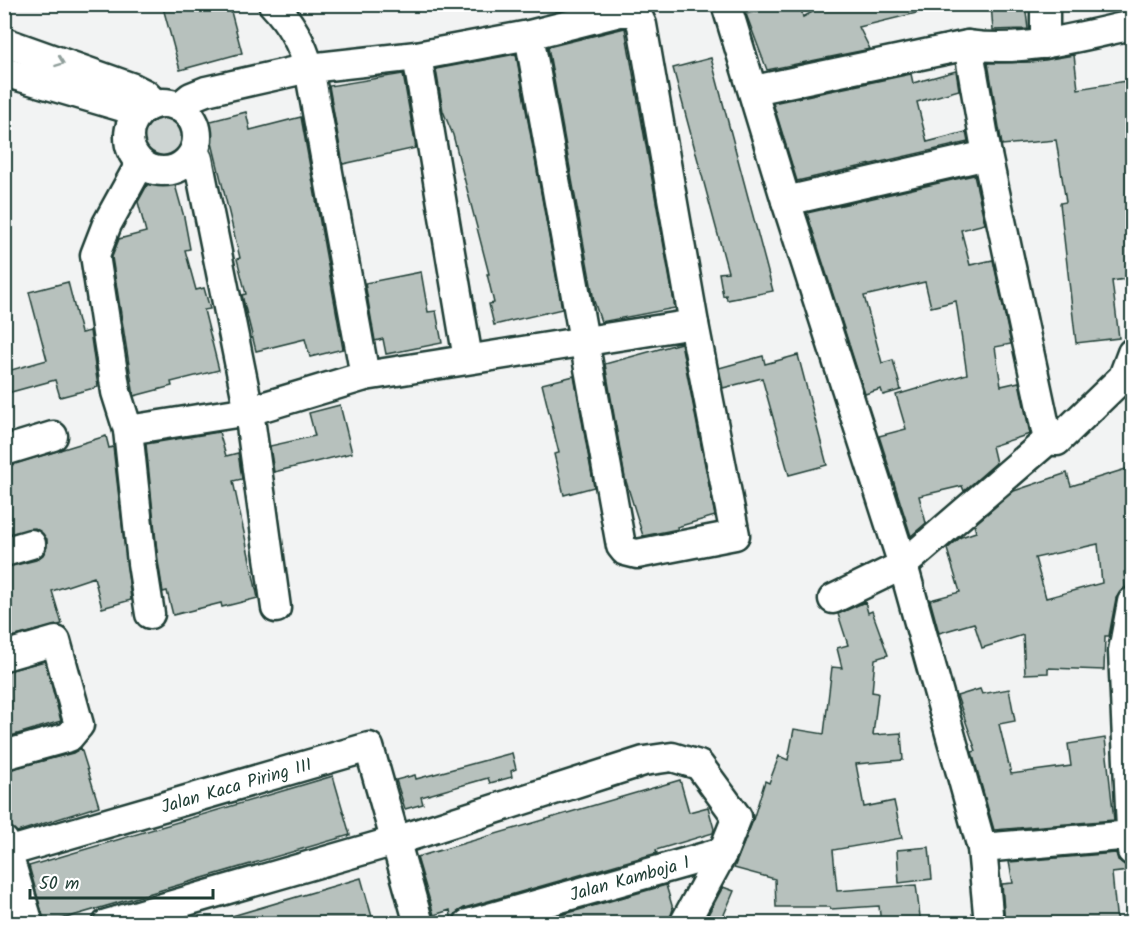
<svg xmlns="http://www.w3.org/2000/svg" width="1137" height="928" font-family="Kalam,sans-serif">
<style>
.green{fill:#ced5d3;stroke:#768984;stroke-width:1.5}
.building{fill:#b7c1bd;stroke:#1f3d34;stroke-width:1.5;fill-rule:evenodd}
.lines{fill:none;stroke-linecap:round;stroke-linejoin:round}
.minor-casing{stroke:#1f3d34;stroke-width:33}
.minor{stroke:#fff;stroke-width:28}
.oneway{stroke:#8f9e9a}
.labels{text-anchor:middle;stroke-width:5;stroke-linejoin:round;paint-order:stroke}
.street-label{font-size:18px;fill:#1f3d34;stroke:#fff}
</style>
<rect width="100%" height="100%" fill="#f2f3f3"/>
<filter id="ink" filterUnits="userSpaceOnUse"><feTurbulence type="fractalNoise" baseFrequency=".0167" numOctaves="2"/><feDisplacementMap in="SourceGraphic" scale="12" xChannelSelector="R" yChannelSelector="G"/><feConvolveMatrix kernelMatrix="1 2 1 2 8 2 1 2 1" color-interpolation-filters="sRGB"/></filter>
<g filter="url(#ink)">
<path class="green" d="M4,42l183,71c45,62 -76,84 -56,10l-126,-51z"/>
<path class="building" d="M162,4h67l13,49 -62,17z
M764,4h36l3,13 24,-13h94v8l-62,15 11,22 -103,21 -21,-56 20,-5z
M991,4h34l3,25 -35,1z
M625,28l50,280 -74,14 -7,-21 -46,-254z
M516,54l46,255 -68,16 -5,-21 5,-1 -7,-29h2l-36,-139 -10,-24 -7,-42z
M1074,55l4,34 48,-8 6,40v157l-20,3 7,57 -43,5 -16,-140 6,-1 -10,-62 -54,5 -14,-82 44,-1z
M711,58l62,233 -46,9 -1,-5 -3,1 -4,-23 9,-1 -55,-204z
M956,71l3,19 -42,12 10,40 39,-10 2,10 -171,39 -24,-78 138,-29 2,9z
M403,74l13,74 -73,16 -14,-78z
M246,112l4,18 51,-13 42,232 -33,8 -5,-18 -49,12 -14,-56 4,-1 -9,-35 3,-1 -33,-136z
M172,174l12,43 6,32 -5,1 11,40 8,-2 6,21 -6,1 15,60 -48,12 1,4 -38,10 -22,-139 7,-18 27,-7 -8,-30 12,-22z
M974,175l11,49 -24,6 9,35 23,-5 18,84 -16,3 6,39 18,-4 11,52 -38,12 4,17 -32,28 -2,-5 -43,10 7,27 -15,13 -32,-100 27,-7 -10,-34 71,-21 -11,-73 -25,6 -6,-25 -61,14 18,67 11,-3 8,30 -18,5 -2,-6 -16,5 -58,-181z
M421,272l7,40 8,-1 6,32 -56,11 -3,-15 -8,2 -10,-58z
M68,282l13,51 9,-2 8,56 -38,10 -5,-17 -51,14v-22l43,-12 -18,-68z
M681,343l34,173 -38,11 1,2 -35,7 -18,-58 -20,-114z
M798,355l29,110 -38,10 -27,-97 -39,10 -4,-20 44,-12 2,8z
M574,376l20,111 -30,8 -10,-41 5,-1 -17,-69z
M340,405l12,48 -78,19 -4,-26 45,-10 -6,-23z
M219,432l7,24 12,-3 4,26 -9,2 25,117 -36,9 -1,-4 -48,12 -6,-24 -4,1 -5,-31 -12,-117z
M106,436l3,12 4,-1 18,153 -29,8 -8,-31 -42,14 10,33 -58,15v-71l32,-8 7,-5 4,-8v-8l-12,-11 -31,7v-68z
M1132,467v103l-8,2 1,15 -9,11 -7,38h-4l-1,34 -56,-2v5l-23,1 -2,-39 -41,13 -8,-25 -35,10 -9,-33 30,-8 -13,-43 14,-12 15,-5 -2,-7 40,-34 53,-18 4,13zM1098,544l4,39 -56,15 -11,-40z
M865,602l3,11 4,-2 16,44 -13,4 -3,33 6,1 -5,42 28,-2 2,27 -47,4 8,43 30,-6 8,37 -69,12 4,41 79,-6 5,39h-40l-2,-18 -48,3 -1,-2h-54l-1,-28 -41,-11 18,-45 13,-42 4,2 10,-27 9,4 6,-31 30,5 8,-67 10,1 -5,-20 11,-3 -10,-31z
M45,661l16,60 -57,17v-66z
M980,689l2,5 27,-5 6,32 -16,3 12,50 60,-8 -3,-22 37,-6 9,82 -120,10 -22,-78 4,-1 -19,-55z
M81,748l18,58 -82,26 -13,-7v-54l69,-18z
M512,753l4,16 -5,2 1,6 -22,6 -2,-5 -67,19 2,7 -18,5 -9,-29 19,-5 1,4z
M333,776l17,59 -305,89 -16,-58z
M680,780l9,32 19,-5 6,22 -1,4 -57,17 1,3 -193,55 -8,5 -4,9 -2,-12 -16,5 -17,-58z
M929,847l3,32 -33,4 -2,-33z
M1116,853l2,7 11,7v4l-17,2 5,51h-112l-3,-40 11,-1 -4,-21z
M361,878l13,46h-151l-1,-5z
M666,885l7,24 -5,15h-138z
M723,887l11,4 -14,33h-17z"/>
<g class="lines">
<defs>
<g id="minor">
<path d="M273,4c18,19 29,39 36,64l56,308"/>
<path d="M726,4l60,197 117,364 79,283 7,76"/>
<path d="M1045,4v40"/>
<path d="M4,42l129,46 12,6 10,10"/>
<path d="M968,45l19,110 61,285"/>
<path d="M417,56l51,303"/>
<path d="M4,72l119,35 14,7"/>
<path d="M754,90l214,-45c56,8 110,-8 164,-20"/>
<circle cx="163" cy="137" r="34"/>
<path d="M179,107l12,-10 15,-6 103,-23 108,-12 112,-21 91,-23h16l6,13 52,299 41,211 -98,19 -12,-3 -4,-5 -92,-511"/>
<path d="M194,152l4,7 51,252 27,197"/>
<path d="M140,164l-33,60 -12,31 21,137 12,38 14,133 8,51"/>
<path d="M786,201l201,-46"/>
<path d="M128,430l121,-19 116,-35 329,-52"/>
<path d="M4,451l49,-15"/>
<path d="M4,552l27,-8"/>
<path d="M833,599l70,-34 145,-125 9,1 66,-64 9,-24"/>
<path d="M1132,602l-9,49 9,200"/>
<path d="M4,656l52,-15 23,84 -10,12 -65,18"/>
<path d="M4,841l25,83"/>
<path d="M982,848l150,-13"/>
<path id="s1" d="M4,853l365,-106 50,177"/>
<path d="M107,924l288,-83 249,-80 28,-4 27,8 38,52 -14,35 -39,72"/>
<path id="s2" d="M468,924l255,-72"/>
</g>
</defs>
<use href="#minor" class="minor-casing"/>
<use href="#minor" class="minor"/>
</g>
<defs><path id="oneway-chevron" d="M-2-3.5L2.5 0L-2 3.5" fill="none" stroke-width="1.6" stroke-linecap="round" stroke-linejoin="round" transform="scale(1.5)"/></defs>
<use class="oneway" href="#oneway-chevron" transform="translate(60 62) rotate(20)"/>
</g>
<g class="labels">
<g class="street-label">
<text dy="6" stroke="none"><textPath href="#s1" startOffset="242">Jalan Kaca Piring III</textPath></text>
<text dy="6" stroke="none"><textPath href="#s2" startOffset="168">Jalan Kamboja 1</textPath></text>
</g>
</g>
<rect width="1137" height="928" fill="none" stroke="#fff" stroke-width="24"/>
<rect x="12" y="12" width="1113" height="904" fill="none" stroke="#1f3d34" stroke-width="2" filter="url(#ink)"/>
<path d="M30 889v9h183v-9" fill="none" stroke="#1f3d34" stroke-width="3"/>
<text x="39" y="889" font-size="18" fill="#1f3d34" stroke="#ffffff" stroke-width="4.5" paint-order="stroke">50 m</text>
</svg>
